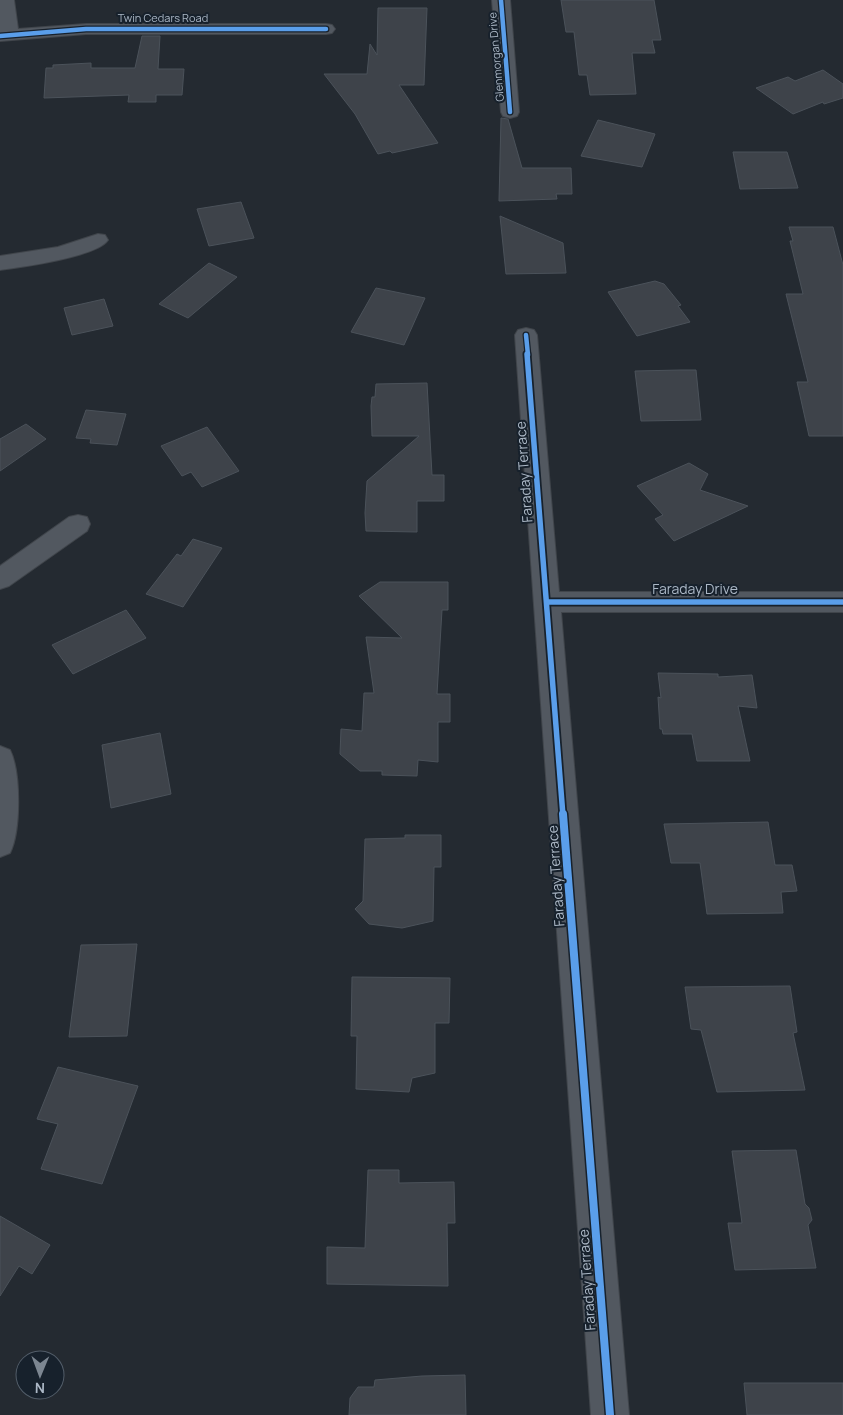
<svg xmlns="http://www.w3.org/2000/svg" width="843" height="1415" font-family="Manrope,sans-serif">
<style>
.building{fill:#3e434a;stroke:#4b525a}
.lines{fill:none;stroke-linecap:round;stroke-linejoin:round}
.minor-casing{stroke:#40454b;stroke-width:2}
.minor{fill:#525860;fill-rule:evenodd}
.cycleway-far2-casing{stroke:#17212c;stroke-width:7}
.cycleway-far1-casing{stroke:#17212c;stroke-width:9}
.cycleway-casing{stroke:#17212c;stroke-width:11}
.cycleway-far2{stroke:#5a9eea;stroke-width:4.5}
.cycleway-far1{stroke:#5a9eea;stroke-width:5.5}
.cycleway{stroke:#5a9eea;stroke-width:8}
.labels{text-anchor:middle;stroke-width:4;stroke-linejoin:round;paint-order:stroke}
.far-street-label{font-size:11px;fill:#abb7c5;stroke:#17212c}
.street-label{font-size:14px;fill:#abb7c5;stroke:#17212c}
</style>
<rect width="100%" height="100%" fill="#242a31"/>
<path class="building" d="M561,0h93l7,40h-9l3,13h-23l4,41 -46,1 -3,-20h-8l-5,-43h-8z
M378,8h49l-3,77h-25l39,58 -46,10 -2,-2 -12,3 -23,-40 -31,-40h43l3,-30 7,11z
M142,36h18l-2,33h26l-2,26h-26v7h-28l1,-7 -85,3 2,-30h7v-3l38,-2v5h44z
M823,70l20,14v14l-19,6 -1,-2 -30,12 -37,-26 32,-11 7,4z
M501,118l7,1 14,49h49l1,26h-16l1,5 -58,2z
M598,120l57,14 -13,33 -61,-11z
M733,152h54l11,36 -58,1z
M241,202l13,36 -45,8 -12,-37z
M500,216l63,27 3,30 -60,1z
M789,227h44l10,38v171h-34l-12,-54h11l-22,-88h17l-13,-53h3z
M209,263l28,14 -49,41 -29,-14z
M655,281l9,3 17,21 -3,1 12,16 -53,14 -29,-44z
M376,288l49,10 -21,47 -53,-13z
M104,299l9,27 -41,9 -8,-27z
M681,370h15l5,50 -60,1 -6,-50z
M427,383l5,92h12v26h-27v31l-51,-1 -1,-18 2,-32 52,-45h-47l-1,-30 1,-9h3l1,-13z
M86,410l40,4 -9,31 -27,-2 1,-4 -15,-1z
M26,424l20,15 -46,32v-32z
M207,427l32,44 -37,16 -11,-15 -9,4 -21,-30z
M689,463l19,11 -8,16 48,16 -74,35 -19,-22 8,-4 -26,-29z
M193,539l29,9 -39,59 -37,-13 31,-40 4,2z
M380,582h68v28h-6l-5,84h13v28h-12v40l-20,-2 -1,16 -35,-1v-4h-22l-20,-17 1,-25 21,2 2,-38h10l-8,-56 36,1 -43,-42z
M126,610l20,28 -73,36 -21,-29z
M658,673l60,1v3l34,-2 5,33 -19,-2 12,55h-53l-5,-27h-29l-1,-5h-2l-2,-32 3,1z
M160,733l11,61 -60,14 -9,-63z
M768,822l7,43h17l5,26 -16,1 2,21 -76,1 -7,-51h-29l-7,-39z
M405,835h36v32h-7l-1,54 -31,7 -33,-4 -14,-15 8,-8 2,-62 40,-1z
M137,944l-10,92 -58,1 12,-92z
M352,977l98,1 -1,45h-14v50l-23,5 -3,14 -53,-3 1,-53h-6z
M790,986l7,46 -4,1 12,57 -88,2 -16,-62 -10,-1 -6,-42z
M58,1067l80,19 -36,98 -61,-15 17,-45 -21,-5z
M796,1150l9,54 4,4 3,12 -4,5 8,43 -81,2 -7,-47h14l-10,-72z
M368,1170h31v13l55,-1 1,41h-8l1,63 -121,-2v-37l38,1z
M0,1216l50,29 -18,29 -13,-8 -19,30z
M465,1375l1,40h-117l1,-17 8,-11h16l1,-7 47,-4z
M744,1383h99v32h-96z"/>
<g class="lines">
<defs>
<path id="minor" d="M0,0h14l4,29 68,-5h240l6,1 3,4 -3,4 -6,1h-240l-86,7z
M492,0h18l9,112 -2,4 -7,2 -7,-2 -2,-4z
M98,234l7,1 3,5c-11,17 -86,27 -108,30v-14l58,-9z
M526,328l8,2 3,5 22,257h284v20h-282l68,803h-38l-76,-1080 3,-5z
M78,515l9,2 3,7 -3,7 -78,55 -9,3v-23l69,-49z
M0,746l10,4c11,22 11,81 0,103l-10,4z"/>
</defs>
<use href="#minor" class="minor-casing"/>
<use href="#minor" class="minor"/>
<defs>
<path id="cycleway-far2" d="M501,0l9,112
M0,36l86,-7h240
M526,335l2,20"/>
<path id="cycleway-far1" d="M527,354l36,462
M547,602h296"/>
<path id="cycleway" d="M563,814l47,601"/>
</defs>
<use href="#cycleway-far2" class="cycleway-far2-casing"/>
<use href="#cycleway-far1" class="cycleway-far1-casing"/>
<use href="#cycleway" class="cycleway-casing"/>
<use href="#cycleway-far2" class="cycleway-far2"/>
<use href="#cycleway-far1" class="cycleway-far1"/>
<use href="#cycleway" class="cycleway"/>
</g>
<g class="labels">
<g class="far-street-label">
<text x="163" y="22">Twin Cedars Road</text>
<text transform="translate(496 57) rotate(-95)" y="4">Glenmorgan Drive</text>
</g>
<g class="street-label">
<text transform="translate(524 472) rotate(-94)" y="5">Faraday Terrace</text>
<text x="695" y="594">Faraday Drive</text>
<text transform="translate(556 876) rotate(-94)" y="5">Faraday Terrace</text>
<text transform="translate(587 1280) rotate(-94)" y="5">Faraday Terrace</text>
</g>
</g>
<g transform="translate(40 1375) rotate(181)"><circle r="24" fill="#17212c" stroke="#525d69"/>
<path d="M0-4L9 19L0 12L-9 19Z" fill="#7c8691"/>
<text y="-8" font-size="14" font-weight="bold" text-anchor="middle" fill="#abb7c5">N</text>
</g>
</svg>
